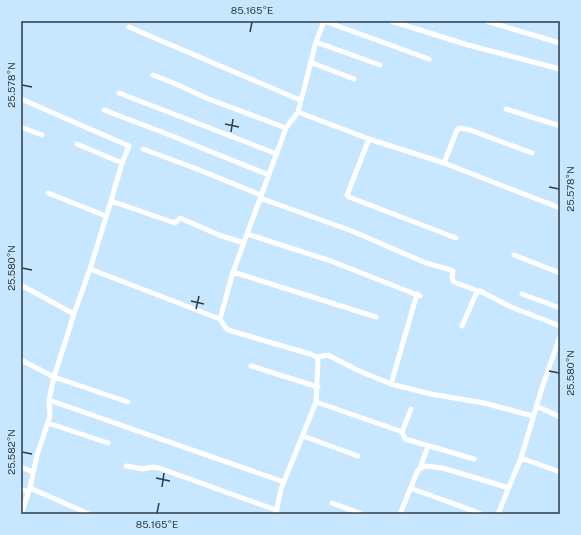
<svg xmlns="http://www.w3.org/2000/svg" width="581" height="535" font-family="'Public Sans',sans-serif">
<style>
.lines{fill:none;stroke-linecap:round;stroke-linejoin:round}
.minor{stroke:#fff;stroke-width:5}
.ticks{fill:none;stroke:#2e3b44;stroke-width:1.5}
.neatline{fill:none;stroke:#2e3b44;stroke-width:1.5}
.ticks-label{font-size:10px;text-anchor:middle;fill:#2e3b44}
</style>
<rect width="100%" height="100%" fill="#c6e7ff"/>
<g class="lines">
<path class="minor" d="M324,21l105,38
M391,21l77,24 92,24
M486,21l74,22
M129,27l171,73
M316,42l64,23
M310,62l44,17
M153,75l23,9 30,14 80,30
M119,93l158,61
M21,99l108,47 -7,17 -11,38 64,22 5,-5 39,17 25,8
M506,109l54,17
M104,110l58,22 107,43
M298,112l18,-70 8,-21
M21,127l21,8
M369,139l-22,56 2,2 107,41
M77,144l45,19
M143,149l54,20 64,26
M444,163l13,-33 3,-2 10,2 62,23
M48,193l58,23
M260,198l92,33 74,32 25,7 2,1 -1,7 2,4 24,9
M247,234l84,27 89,35
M514,255l46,18
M90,269l130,50
M233,272l143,45
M21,285l53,29
M522,294l38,14
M462,326l14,-32 4,-3 31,16 49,19
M317,357l11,-2 29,15 34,14 40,10 53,9 49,13
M21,360l33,17 74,25
M251,366l67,21
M391,384l26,-90
M49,400l235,82
M316,402l84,29 2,1 3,7 69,20
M536,406l24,11
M48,423l60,20
M402,432l9,-23
M303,436l55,20
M521,458l39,14
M126,466l17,3 9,-2 7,1 117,42
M21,467l12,5
M420,468l8,-22
M30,488l7,-33 13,-39 -1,-16 5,-23 20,-63 16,-45 21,-68
M410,488l72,26
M21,489l7,3
M332,503l30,11
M21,514l9,-26 59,26
M276,514l5,-25 35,-87 2,-43 -1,-2 -7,-3 -82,-24 -3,-3 -5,-8 13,-47 53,-144 12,-16 71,27 75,24 116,45
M400,514l18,-44 7,-4 18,2 66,20
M498,514l23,-56 20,-67 19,-55"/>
</g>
<path class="ticks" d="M250,32l2,-10M22,85l10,2M225,124l14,3M231,132l2,-13M549,187l10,2M22,268l10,2M191,301l13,3M196,309l3,-13M549,371l10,2M22,452l10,2M156,478l14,3M162,487l2,-14M157,513l2,-10"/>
<rect width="581" height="535" fill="none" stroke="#c6e7ff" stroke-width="44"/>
<rect x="22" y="22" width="537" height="491" class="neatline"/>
<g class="ticks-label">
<text x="252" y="14">85.165°E</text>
<text transform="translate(11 85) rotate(-90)" y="4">25.578°N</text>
<text transform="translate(570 189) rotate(-90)" y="4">25.578°N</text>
<text transform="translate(11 268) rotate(-90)" y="4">25.580°N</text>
<text transform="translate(570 373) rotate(-90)" y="4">25.580°N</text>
<text transform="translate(11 452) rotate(-90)" y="4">25.582°N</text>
<text x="157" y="528">85.165°E</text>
</g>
</svg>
